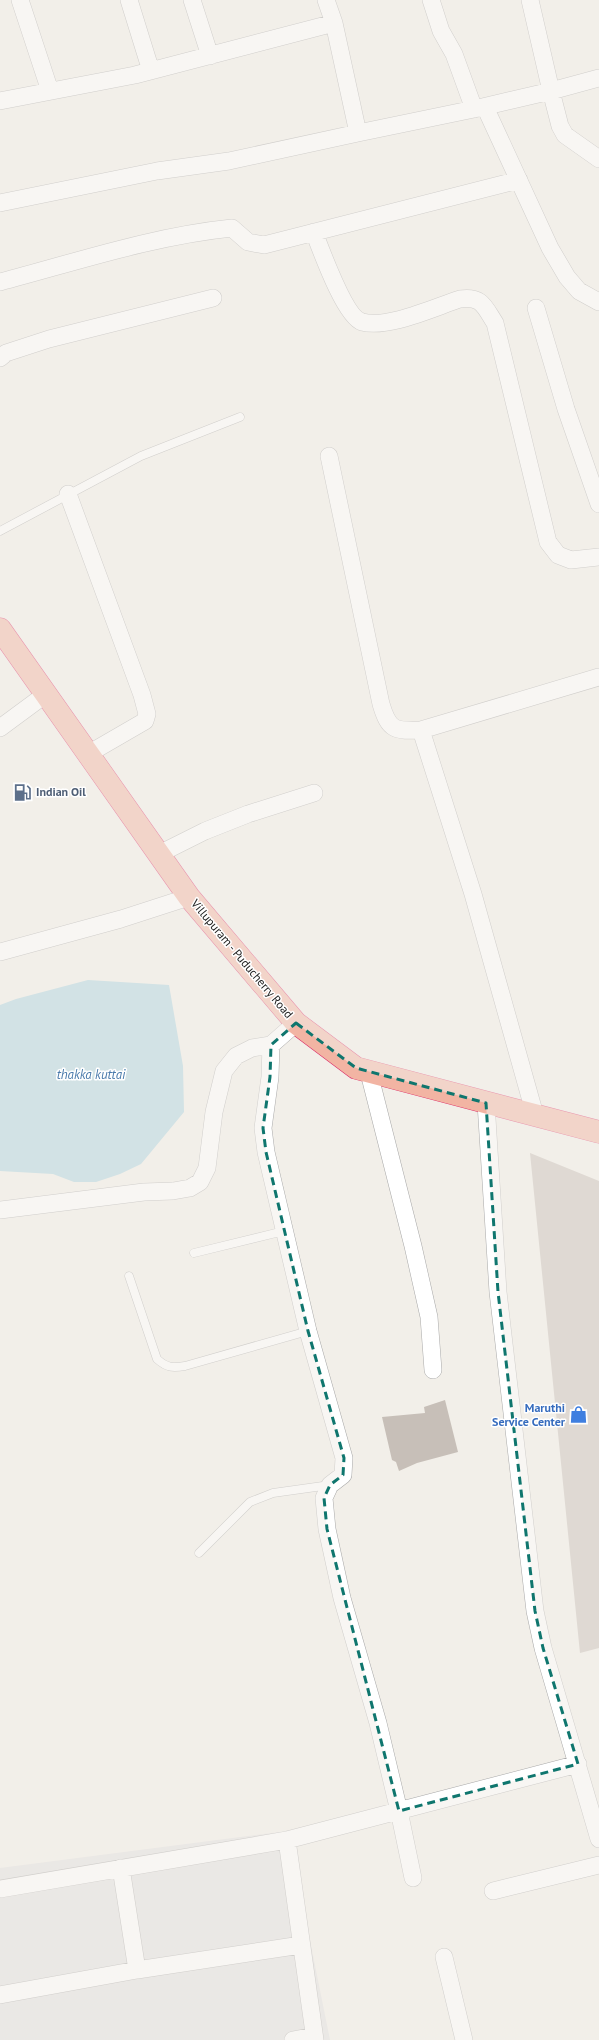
<svg xmlns="http://www.w3.org/2000/svg" width="599" height="2040" font-family="'PT Sans',sans-serif">
<style>
.residential{fill:#e0dfdf}
.water{fill:#aad3df}
.building{fill:#c7bfb8}
.lines{fill:none;stroke-linecap:round;stroke-linejoin:round}
.service-casing{stroke:#a9a9a9;stroke-width:9}
.minor-casing{stroke:#a9a9a9;stroke-width:18}
.trunk-casing{stroke:#dc2a67;stroke-width:23}
.service{stroke:#fff;stroke-width:8}
.minor{stroke:#fff;stroke-width:17}
.trunk{stroke:#f2b4a3;stroke-width:22}
.marked{fill:none;stroke:#0f766e;stroke-width:3;stroke-dasharray:8 5;stroke-linejoin:round}
.labels{text-anchor:middle;stroke-width:3;stroke-linejoin:round;paint-order:stroke}
.service-label{font-size:12px;font-weight:bold;fill:#4e5e75;stroke:#fff;text-anchor:start}
.street-label{font-size:12px;fill:#222;stroke:#fff}
.shop-label{font-size:12px;font-weight:bold;fill:#366cbe;stroke:#fff;text-anchor:end}
.water-label{font-size:13px;font-style:italic;fill:#4a7aab;stroke:#fff}
</style>
<rect width="100%" height="100%" fill="#f2efe9"/>
<path class="residential" d="M288,1831l42,209h-330v-172z"/>
<path class="water" d="M88,980l81,5 14,81 1,46 -43,52 -21,10 -24,8h-22l-21,-8 -53,-3v-166l16,-6z"/>
<path class="building" d="M530,1153l69,28v467l-19,5z
M445,1400l13,52 -41,11 -18,8 -3,-9 -4,-2 -10,-43 43,-4 -1,-6z"/>
<g class="lines">
<defs>
<path id="service" d="M0,531l141,-75 99,-39
M194,1253l90,-22
M129,1276l28,83c10,9 16,9 28,7l123,-35
M199,1553l51,-51 23,-9 57,-8"/>
<path id="minor" d="M20,0l30,91
M129,0l22,71
M192,0l18,56
M431,0l10,31 13,23 20,55
M530,0l21,91 48,-13
M0,101l135,-26 199,-52
M485,107l65,141 17,29 12,14 20,11
M358,133l116,-24 77,-18 9,35 5,9 34,24
M0,203l157,-32 72,-10 129,-28 -24,-110 -8,-23
M314,232c7,18 31,85 48,90 26,7 73,-15 98,-23 22,-3 24,7 35,24l53,219 10,13 13,5 28,-3
M0,282c76,-20 153,-46 232,-54l16,14 16,3 255,-65
M536,308l30,101 33,95
M0,358l6,-5 43,-14 164,-41
M329,456l52,248c8,27 14,27 40,26
M68,494l74,201 5,19 -2,7 -57,33
M0,728l46,-34
M159,854l46,-23 43,-17 66,-21
M0,952l121,-33 68,-22
M271,1045l-1,32 -7,51 3,24 42,179 36,127 -1,17 -13,10 -6,13 3,31 15,69 36,125 21,88 14,67
M369,1073l44,173 16,71 4,53
M486,1103l12,189 37,319 8,37 56,191
M535,1115l-62,-221 -52,-164 178,-53
M0,1210l144,-18 29,-1 17,-3 10,-6 7,-14 7,-56 10,-41 12,-15 16,-8 19,-3 25,-22
M287,1840l28,200
M121,1868l16,102
M0,1889l287,-49 291,-76
M493,1891l106,-26
M444,1957l20,83
M0,1995l137,-25 164,-25
M293,2040l21,-4"/>
<path id="trunk" d="M0,629l189,268 107,126 60,45 243,64"/>
</defs>
<use href="#service" class="service-casing"/>
<use href="#minor" class="minor-casing"/>
<use href="#trunk" class="trunk-casing"/>
<use href="#service" class="service"/>
<use href="#minor" class="minor"/>
<use href="#trunk" class="trunk"/>
</g>
<path d="M0 0H599V2040H0ZM296,1023l60,45 130,35 12,189 37,319 8,37 35,116 -179,47 -72,-282 -3,-31 6,-13 13,-10 1,-17 -36,-127 -42,-179 -3,-24 7,-51 1,-32z" fill="#f2efe9" fill-opacity=".55" fill-rule="evenodd"/>
<path class="marked" d="M296,1023l60,45 130,35 12,189 37,319 8,37 35,116 -179,47 -72,-282 -3,-31 6,-13 13,-10 1,-17 -36,-127 -42,-179 -3,-24 7,-51 1,-32z"/>
<defs>
<symbol id="fuel-bare" viewBox="-9 -9 18 18"><path d="M-5.5-6h7V0h2V4h1.3V-2.5L3-4.5l.8-.8L6-3V5H2.5V1h-1V6h-7ZM-4.2-4.7v3.2H.2V-4.7Z" fill="#5c6f8a" stroke="#fff" stroke-width="2.5" paint-order="stroke"/></symbol>
<symbol id="shop-bare" viewBox="-9 -9 18 18"><path d="M-5-2.5h2.3a2.7 3.5 0 0 1 5.4 0H5L5.5 6h-11ZM-1.5-2.5h3a1.5 2.3 0 0 0-3 0Z" fill="#3f7fe0" stroke="#fff" stroke-width="2.5" paint-order="stroke"/></symbol>
</defs>
<g fill-rule="evenodd">
<use href="#fuel-bare" x="10" y="780" width="25" height="25"/>
<use href="#shop-bare" x="566" y="1402" width="25" height="25"/>
</g>
<g class="labels">
<g class="service-label">
<text x="36" y="796">Indian Oil</text>
</g>
<g class="street-label">
<text transform="translate(242 959) rotate(50)" y="4">Villupuram - Puducherry Road</text>
</g>
<g class="shop-label">
<text x="565" y="1412">Maruthi<tspan x="565" dy="14">Service Center</tspan></text>
</g>
<g class="water-label">
<text x="91" y="1079">thakka kuttai</text>
</g>
</g>
</svg>
